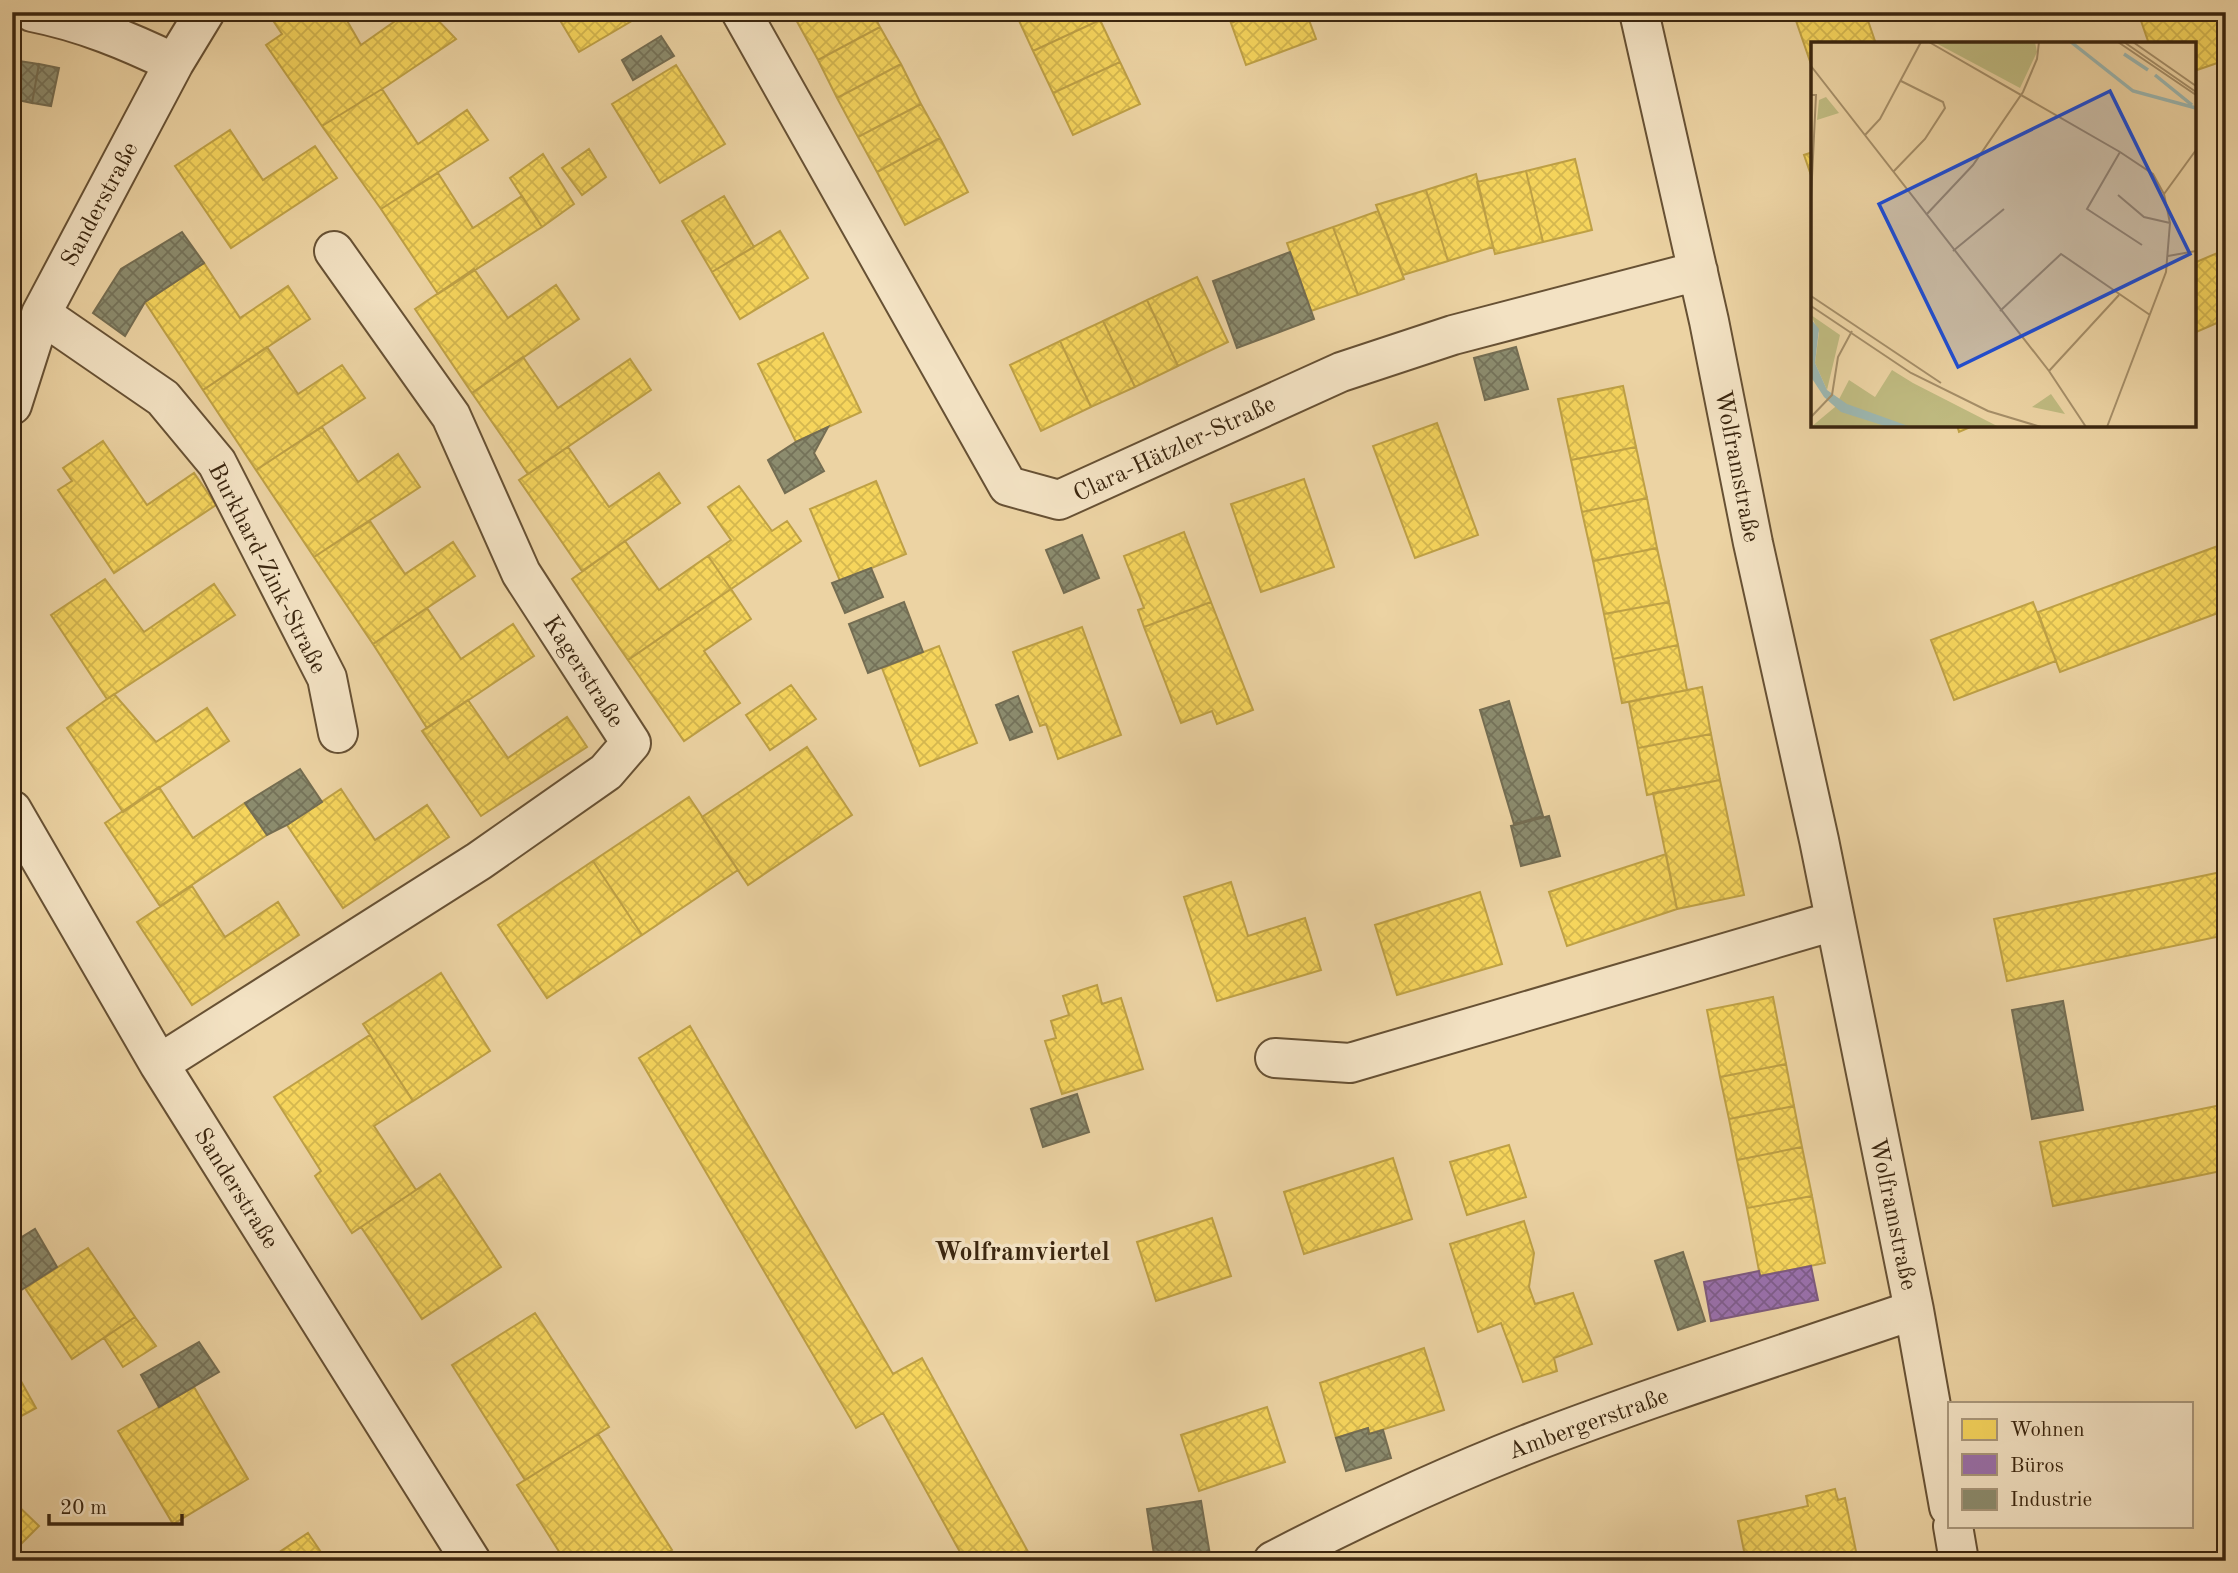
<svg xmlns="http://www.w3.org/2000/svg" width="2238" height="1573" font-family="'Old Standard TT',serif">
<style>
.homes{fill:url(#homes-cross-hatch);stroke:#bea045;stroke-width:2}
.offices{fill:url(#offices-cross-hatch);stroke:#7d5a7c;stroke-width:2}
.industry{fill:url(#industry-cross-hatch);stroke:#746d52;stroke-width:2}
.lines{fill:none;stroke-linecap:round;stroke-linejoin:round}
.minor-casing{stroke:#675134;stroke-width:42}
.minor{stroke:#f3e2c3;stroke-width:38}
.labels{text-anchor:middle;stroke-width:7;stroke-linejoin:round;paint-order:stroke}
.street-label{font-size:24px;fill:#3b260f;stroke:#f3e2c3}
.neighbourhood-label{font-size:26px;font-weight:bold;fill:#3b260f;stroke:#f3e2c3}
.inset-river{fill:none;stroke:#9cb6af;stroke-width:3.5}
.inset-road{fill:none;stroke:#a58e68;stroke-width:2}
.view{fill:#1d4ed8;fill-opacity:0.15;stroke:#1d4ed8;stroke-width:3.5}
.inset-edge{fill:none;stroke:#3b260f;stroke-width:3.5}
</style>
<defs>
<pattern id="homes-cross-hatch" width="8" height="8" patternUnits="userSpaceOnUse" patternTransform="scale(1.75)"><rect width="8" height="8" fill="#f6d55c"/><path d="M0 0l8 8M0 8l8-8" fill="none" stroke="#d4b74f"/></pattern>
<pattern id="offices-cross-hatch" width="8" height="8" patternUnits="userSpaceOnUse" patternTransform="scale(1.75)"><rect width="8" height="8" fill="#9970ab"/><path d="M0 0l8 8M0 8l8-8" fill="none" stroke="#7e5c8a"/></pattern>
<pattern id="industry-cross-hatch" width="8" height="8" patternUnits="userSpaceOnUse" patternTransform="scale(1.75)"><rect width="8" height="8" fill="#8c8c6e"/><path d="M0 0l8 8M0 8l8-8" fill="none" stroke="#747259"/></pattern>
</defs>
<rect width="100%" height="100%" fill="#ecd3a3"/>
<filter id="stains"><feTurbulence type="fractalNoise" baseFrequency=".00286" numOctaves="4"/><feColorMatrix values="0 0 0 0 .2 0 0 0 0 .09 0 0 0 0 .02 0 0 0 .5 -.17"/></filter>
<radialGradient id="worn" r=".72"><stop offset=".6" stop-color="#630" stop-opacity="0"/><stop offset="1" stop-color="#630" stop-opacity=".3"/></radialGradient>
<path class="homes" d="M270,12h72l19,33 47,-33h22l26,27 -74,50 -60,37 -56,-81 16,-11 -14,-21z
M555,12h92l-68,40z
M800,12h72l8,15 -62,33 -24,-44z
M1015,12h82l3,8 -67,31z
M1227,12h31l-27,11z
M1258,12h48l10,27 -70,26 -15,-42z
M1793,12h72l11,32h-63v26z
M2138,12h88v48l-32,11v-27h-45z
M1100,20l20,42 -67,31 -20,-42z
M880,27l21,37 -64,34 -19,-38z
M1120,62l20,42 -67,31 -20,-42z
M901,64l20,40 -63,33 -21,-39z
M676,65l49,79 -65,39 -48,-79z
M382,89l36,55 49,-34 21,30 -107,69 -59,-83z
M921,104l19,34 -63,34 -19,-35z
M230,130l33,50 52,-34 22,32 -106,70 -56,-82z
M940,138l28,54 -63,33 -28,-53z
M589,149l17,28 -24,18 -20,-27z
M1813,152v29l-9,-26z
M543,154l31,50 -32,23 -32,-49z
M1575,159l17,71 -49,12 -17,-71z
M1526,171l17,71 -48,12 -18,-72z
M438,173l35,55 49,-32 20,31 -104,67 -57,-85z
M1476,174l17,73 -45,14 -22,-71z
M1426,190l22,71 -45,14 -27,-70z
M724,196l30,51 -42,25 -30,-51z
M1378,211l26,68 -46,16 -25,-68z
M1333,227l25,68 -47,16 -24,-68z
M780,231l28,47 -68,41 -28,-47z
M2222,251l4,9v59l-32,14v-70z
M204,263l36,55 48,-32 22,33 -107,71 -58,-88z
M474,269l34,49 48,-33 23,34 -107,74 -57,-84z
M1197,277l31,65 -50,24 -31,-66z
M1147,300l31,66 -43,21 -32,-66z
M1103,321l32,66 -44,20 -31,-66z
M823,333l38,79 -65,30 -38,-78z
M1060,341l31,66 -50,24 -31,-66z
M267,347l31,47 44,-29 23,33 -109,72 -53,-80z
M523,357l35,51 72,-49 21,31 -123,84 -56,-81z
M1623,386l13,61 -65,13 -13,-61z
M1437,423l41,112 -63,23 -42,-112z
M1957,425h18l-16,7z
M322,427l36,55 40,-28 22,33 -106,70 -58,-87z
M103,441l44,64 47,-32 22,32 -102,68 -56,-83 14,-9 -9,-13z
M568,447l41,60 50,-34 21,30 -98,68 -63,-91z
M1636,447l11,51 -65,14 -11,-52z
M1304,479l30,88 -73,25 -30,-88z
M876,481l30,73 -66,27 -30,-72z
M739,486l33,45 15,-10 14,20 -70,48 -23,-33 23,-16 -23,-33z
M1647,498l10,50 -64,13 -11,-49z
M370,521l35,53 48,-32 22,34 -102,68 -59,-87z
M1184,532l27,70 -67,25 -6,-17 6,-2 -20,-52z
M625,541l34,49 49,-34 23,33 -103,71 -56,-81z
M2226,543v67l-166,62 -22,-60z
M1657,548l12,54 -65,12 -11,-53z
M105,579l39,53 70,-48 21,31 -128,84 -56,-84z
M731,589l20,30 -47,32 36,52 -56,38 -56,-81z
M1211,602l42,108 -36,14 -5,-13 -31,12 -37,-96z
M1669,602l9,43 -65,14 -9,-45z
M2033,602l23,59 -102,39 -23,-60z
M427,608l34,51 52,-35 21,32 -107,72 -54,-84z
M1082,627l39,108 -63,24 -12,-35 -6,2 -27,-74z
M1678,645l9,45 -65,13 -9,-44z
M939,646l38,97 -57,23 -38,-98z
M791,685l25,34 -46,31 -24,-35z
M1702,687l9,47 -73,14 -9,-46z
M114,694l42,48 51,-34 22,33 -106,71 -56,-84z
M468,700l40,58 59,-41 20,30 -106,69 -59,-85z
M1711,734l9,46 -73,15 -9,-47z
M807,747l45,68 -104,70 -46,-68z
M1720,780l24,115 -67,14 -24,-116z
M159,787l34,51 52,-35 22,32 -107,71 -55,-83z
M341,789l34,51 52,-35 22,32 -106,71 -56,-83z
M689,797l49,73 -96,65 -49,-74z
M1666,854l11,55 -110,37 -18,-54z
M593,861l49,74 -95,63 -49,-73z
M2226,871v64l-219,46 -13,-62z
M1231,882l17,54 57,-18 16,52 -104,31 -33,-104z
M192,886l33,51 53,-35 21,33 -107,70 -55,-83z
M1480,892l22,72 -105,31 -22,-70z
M441,973l49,78 -77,50 -50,-77z
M1097,985l5,19 19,-6 22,71 -81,25 -17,-53 11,-3 -5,-17 18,-6 -6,-19z
M1773,997l13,67 -66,13 -13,-67z
M690,1026l203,348 29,-16 111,203h-68l-82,-148 -27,15 -217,-370z
M370,1035l43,66 -39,25 42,64 -64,43 -37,-57 6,-5 -47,-74z
M1786,1064l8,42 -65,13 -9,-42z
M2226,1104v66l-173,36 -13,-64z
M1794,1106l8,41 -65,13 -8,-41z
M1509,1145l17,52 -59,18 -17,-53z
M1802,1147l10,49 -65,12 -10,-48z
M1393,1158l19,61 -108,35 -20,-62z
M440,1174l61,93 -79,52 -61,-92z
M1812,1196l13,67 -65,13 -13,-68z
M1212,1218l19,58 -75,25 -19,-59z
M1524,1221l10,32 -5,34 6,17 38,-11 19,51 -38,14 3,13 -34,11 -22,-59 -23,9 -28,-88z
M88,1248l47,69 -63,42 -47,-71z
M535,1313l74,114 -84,53 -73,-115z
M135,1317l21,29 -33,21 -19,-29z
M1424,1348l20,62 -75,24 -1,-6 -32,10 -16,-55z
M12,1365l24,43 -24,13z
M194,1387l54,92 -75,45 -55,-93z
M1267,1407l18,55 -86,29 -18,-56z
M598,1434l74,116 -18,11h-89l-48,-76z
M1835,1489l3,11 7,-2 13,63h-112l-8,-40 70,-15 -2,-10z
M12,1500l27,26 -27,27z
M308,1533l19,28h-61z"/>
<path class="offices" d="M1811,1266l7,34 -107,21 -7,-39 55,-11 1,5z"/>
<path class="industry" d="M661,36l13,20 -41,24 -11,-20z
M12,60l7,1 -6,38h-1z
M19,61l20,3 -7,39 -19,-4z
M39,64l20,4 -8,38 -19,-3z
M182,232l22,31 -59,39 -20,34 -32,-23 28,-44z
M1290,252l24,67 -77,29 -24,-67z
M1516,347l12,42 -43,11 -11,-42z
M828,427l-14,26 10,18 -39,22 -17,-33 28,-18z
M1082,535l17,43 -35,15 -18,-43z
M871,568l12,29 -38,16 -13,-30z
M904,602l19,50 -55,21 -19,-49z
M1018,696l14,36 -22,8 -14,-35z
M1509,701l34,115 -29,8 -34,-114z
M300,769l22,33 -35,23 -20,10 -22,-32z
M1549,816l11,40 -39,10 -10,-40z
M2063,1001l20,109 -51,9 -20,-109z
M1077,1094l12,38 -46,15 -12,-38z
M35,1229l22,38 -45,29v-53z
M1683,1252l22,69 -27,9 -23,-69z
M199,1342l20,30 -60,35 -18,-32z
M1368,1428l1,6 14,-4 8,28 -45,13 -10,-33z
M1201,1501l10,60h-56l-8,-52z"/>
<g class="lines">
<defs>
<path id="minor" d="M32,12c51,10 96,29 142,51
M741,12l267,474 51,14 282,-128 112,-37 245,-64
M1639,12l70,309 44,222 66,297 95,470 35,197
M41,314l122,84 54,65 110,215 11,55
M12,405l29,-91 133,-251 31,-51
M12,810l147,254 312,497
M1275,1058l75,5 484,-142
M159,1064l320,-203 127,-89 25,-29 -110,-170 -70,-157 -117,-165
M1953,1526l6,35
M1273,1561c83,-43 168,-83 255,-117 127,-49 257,-90 386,-134"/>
</defs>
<use href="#minor" class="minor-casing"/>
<use href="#minor" class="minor"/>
</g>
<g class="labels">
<g class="street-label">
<text transform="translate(99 204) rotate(-62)" y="8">Sanderstraße</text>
<text transform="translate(1174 448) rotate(-25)" y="8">Clara-Hätzler-Straße</text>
<text transform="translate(1738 466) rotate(79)" y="8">Wolframstraße</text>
<text transform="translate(268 568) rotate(63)" y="8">Burkhard-Zink-Straße</text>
<text transform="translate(584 671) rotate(57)" y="8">Kagerstraße</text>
<text transform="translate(237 1188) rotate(58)" y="8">Sanderstraße</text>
<text transform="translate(1894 1214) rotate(78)" y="8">Wolframstraße</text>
<text transform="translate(1588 1423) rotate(-20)" y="8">Ambergerstraße</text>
</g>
<g class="neighbourhood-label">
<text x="1022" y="1260">Wolframviertel</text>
</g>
</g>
<g transform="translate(1811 42)">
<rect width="385" height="385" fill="#ecd3a3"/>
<path d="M123,0h101l2,10 -17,36zM15,55l13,16 -22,7 2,-20zM0,273l29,20 -13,55 -12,-27 4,-30zM81,328l21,13 86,44h-188l24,-20 14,-27 26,17zM240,352l14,20 -33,-7z" fill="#bfba80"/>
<path d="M0,277l8,10 -4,34 12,27 20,14 64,23h-23l-47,-15 -17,-15 -13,-20z" fill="#9cb6af"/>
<path class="inset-river" d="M260,0l62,49 63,17M313,12l24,16M344,33l37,30"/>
<path class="inset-road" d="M118,0l191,110 33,22 11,20 6,29 -4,49 -59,155M307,0l78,53M313,0l72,50M322,0l63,44M0,24l238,305 37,56M0,53h5l-5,103M54,93l15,-16 41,-77M309,110l-33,57 55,36M83,129l31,-32 20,-31 -2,-6 -42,-21M353,152l32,-44M307,153l26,22 26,6M115,173l47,-50 50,-73 14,-33 2,-17M142,209l51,-42M357,214l28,-5M0,254l130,87M0,264l100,67 77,38 53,16M189,269l61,-57 89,61M238,329l70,-76M0,375l21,-22 6,-38 14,-26"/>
<path class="view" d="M299,49l80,163 -232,113 -79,-163z"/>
<rect width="385" height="385" class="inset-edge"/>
</g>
<rect width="2238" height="1573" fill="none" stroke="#ecd3a3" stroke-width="42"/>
<rect x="14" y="14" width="2210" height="1545" fill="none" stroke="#3b260f" stroke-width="3.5"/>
<rect x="21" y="21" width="2196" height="1531" fill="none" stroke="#3b260f" stroke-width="2"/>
<rect x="1948" y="1402" width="245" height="126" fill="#f3e2c3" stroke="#a9977b" stroke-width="2"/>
<rect x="1962" y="1419" width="35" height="21" fill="#f6d55c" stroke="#a9977b" stroke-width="2"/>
<text x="2010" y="1436" font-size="21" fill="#3b260f">Wohnen</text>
<rect x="1962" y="1454" width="35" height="21" fill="#9970ab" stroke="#a9977b" stroke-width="2"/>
<text x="2010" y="1472" font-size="21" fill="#3b260f">Büros</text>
<rect x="1962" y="1489" width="35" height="21" fill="#8c8c6e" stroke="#a9977b" stroke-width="2"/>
<text x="2010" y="1506" font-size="21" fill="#3b260f">Industrie</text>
<path d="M49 1514v10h133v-10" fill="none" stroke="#3b260f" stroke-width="3.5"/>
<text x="60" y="1514" font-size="21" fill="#3b260f" stroke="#f3e2c3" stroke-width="5" paint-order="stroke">20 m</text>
<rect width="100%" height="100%" filter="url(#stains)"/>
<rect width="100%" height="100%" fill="url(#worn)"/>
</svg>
